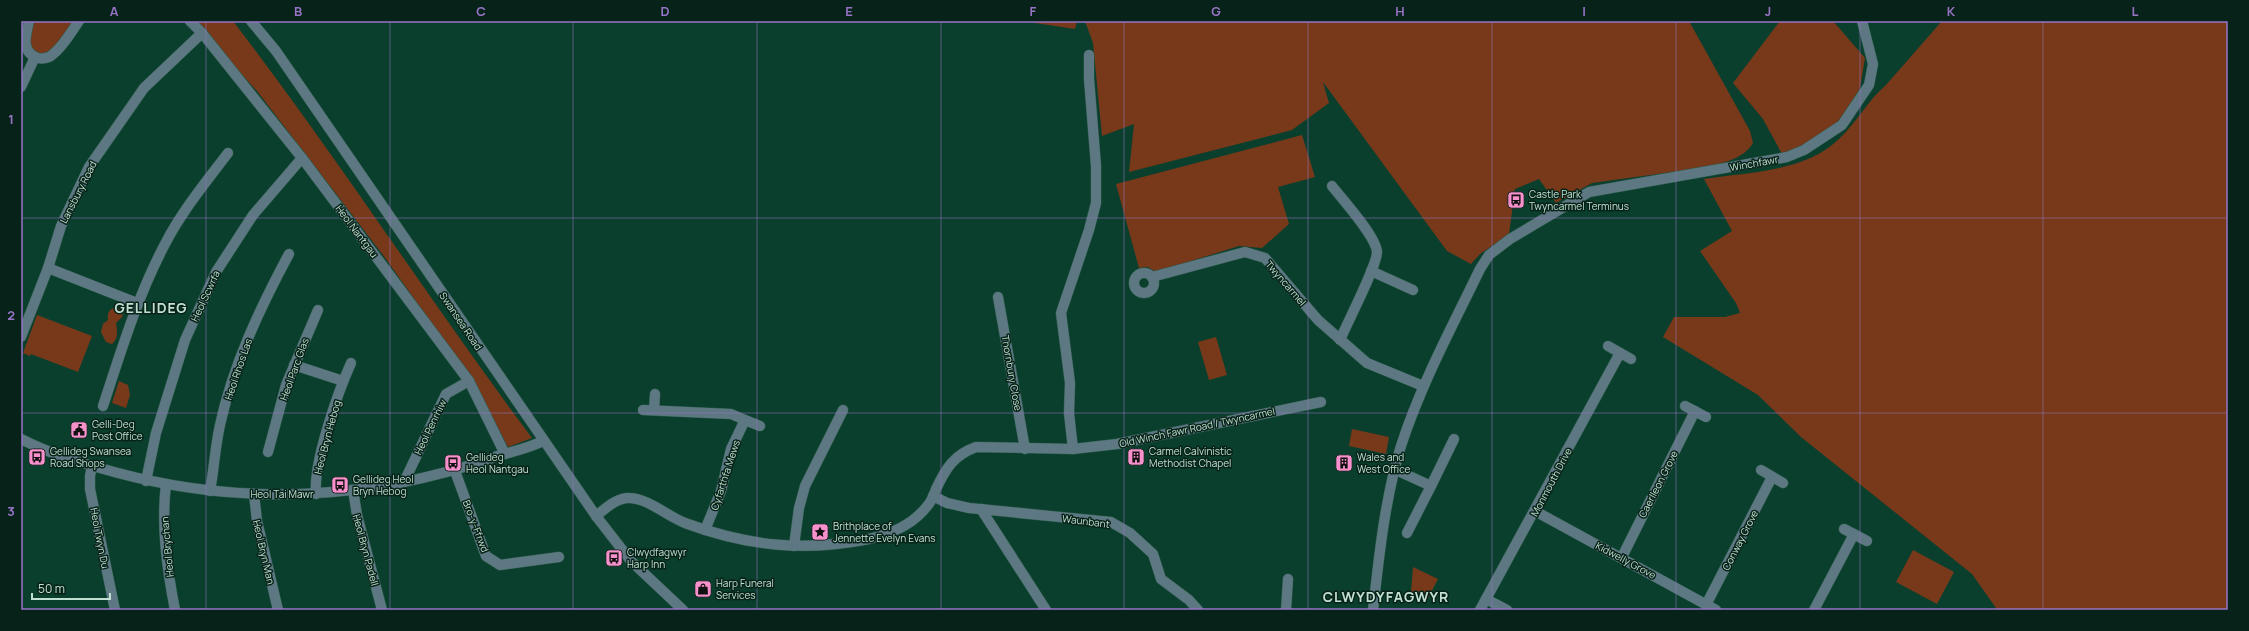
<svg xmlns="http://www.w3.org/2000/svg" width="2249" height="631" viewBox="0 0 2249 631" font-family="Manrope,sans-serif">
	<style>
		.green { fill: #77391a }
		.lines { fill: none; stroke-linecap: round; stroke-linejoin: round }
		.minor-casing { stroke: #2c5c4b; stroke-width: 11 }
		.minor { stroke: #5d7882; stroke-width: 10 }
		.grid { fill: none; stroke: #9774c6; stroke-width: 1; stroke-opacity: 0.55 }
		.labels { text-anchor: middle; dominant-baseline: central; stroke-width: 3; stroke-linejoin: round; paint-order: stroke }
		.street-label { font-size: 10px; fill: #c1e0d1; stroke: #072218 }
		.poi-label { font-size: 10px; fill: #c1e0d1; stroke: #072218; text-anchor: start }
		.district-label { font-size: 14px; font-weight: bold; letter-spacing: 1px; fill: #c1e0d1; stroke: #072218 }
		.neatline { fill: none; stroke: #9774c6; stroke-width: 1.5 }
		.grid-label { font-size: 13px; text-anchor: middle; font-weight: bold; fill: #9774c6 }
	</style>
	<rect width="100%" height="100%" fill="#0b3f2d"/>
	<g class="green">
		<polygon points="32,21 76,21 49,55 31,53 29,37"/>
		<path d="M 193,21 L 233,21 C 337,157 430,301 532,438 L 508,447 L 475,384 L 383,255 L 257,91 Z"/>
		<polygon points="1022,21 1077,21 1075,29"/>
		<path d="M 1085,21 L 1689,21 L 1750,131 L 1753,143 C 1744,158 1726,162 1709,167 L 1592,183 L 1556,203 L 1539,179 L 1515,189 L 1509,234 L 1480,254 L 1471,264 L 1447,251 L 1323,82 L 1329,103 L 1292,130 L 1129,172 L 1134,124 L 1102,136 L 1093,43 Z"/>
		<polygon points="1780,21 1833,21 1865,58 1860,88 1849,108 1834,126 1813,141 1782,154 1763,119 1733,83"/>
		<path d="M 1942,21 L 2228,21 L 2228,610 L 1995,610 L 1996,608 L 1972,574 L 1801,437 L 1758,395 L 1663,337 L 1674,317 L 1725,317 L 1740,313 L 1736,303 L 1700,251 L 1732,231 L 1704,179 C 1749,172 1806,172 1840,138 C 1857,122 1868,100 1886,85 Z"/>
		<polygon points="1302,135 1315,177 1278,187 1289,224 1262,248 1239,246 1156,272 1148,267 1139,268 1116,184"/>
		<path d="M 114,308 L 121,309 L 123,313 L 122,317 L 116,323 C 117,331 119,338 112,344 L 106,342 L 101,332 L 103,324 L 108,320 C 107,313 109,310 114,308 Z"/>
		<polygon points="37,315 92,336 78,372 31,354 30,356 23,353"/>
		<polygon points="1216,337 1227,375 1209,380 1198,342"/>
		<polygon points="119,381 128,385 130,395 126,408 112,403"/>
		<polygon points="1352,429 1389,437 1386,454 1349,446"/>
		<polygon points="1913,550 1954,572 1937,604 1896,582"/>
		<polygon points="1413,567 1438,579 1427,600 1411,592"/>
	</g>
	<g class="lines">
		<defs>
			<g id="minor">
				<path d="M 29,21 C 26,35 20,52 38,58 C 42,59 49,58 52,55 C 63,47 71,32 79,21"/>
				<polyline points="190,21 202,33 302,158 469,381 505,454"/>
				<polyline points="251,21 276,51 596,516 631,561 683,610"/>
				<polyline points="21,87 35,57"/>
				<path d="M 1332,186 C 1342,199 1376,236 1377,252 C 1377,266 1347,323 1340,340"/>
				<polyline points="48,268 137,303"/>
				<polyline points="1371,271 1413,290"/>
				<circle cx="1144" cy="283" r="10"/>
				<polyline points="1152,277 1245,252 1265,258 1318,320 1367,363 1423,386"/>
				<polyline points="998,297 1025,449"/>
				<polyline points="21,337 48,268 61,226 89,167 144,88 202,33"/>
				<polyline points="1608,346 1631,359"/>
				<polyline points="294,365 343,381"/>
				<path d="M 103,406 C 121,351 138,295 165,244 C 182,211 206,182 228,153"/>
				<polyline points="1685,406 1706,417"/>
				<polyline points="643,410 731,414 745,420 731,449 721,491 705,530"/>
				<polyline points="654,410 655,394"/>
				<polyline points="745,420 760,426"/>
				<path d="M 21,439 C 52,455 85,464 118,473 C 242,506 371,500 492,458 C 509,452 527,449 543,441"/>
				<polyline points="1073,449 1069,413 1070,383 1061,313 1089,230 1096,203 1096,166 1089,79 1089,55"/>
				<polyline points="268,452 286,385 318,310"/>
				<polyline points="92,466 90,476 90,489 115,610"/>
				<polyline points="1396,470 1431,486 1407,533"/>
				<polyline points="1761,470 1783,483"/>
				<polyline points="455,471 486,556 500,565 559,557"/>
				<polyline points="146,481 156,433 185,340 216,272 253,215 302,158"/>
				<polyline points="404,482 446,394 469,381"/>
				<path d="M 166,484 C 161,526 167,569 175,610"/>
				<polyline points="1431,486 1454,439"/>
				<polyline points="353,490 357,515 382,610"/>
				<path d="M 210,491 C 214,470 215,447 220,425 C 233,365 260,308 289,254"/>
				<polyline points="254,494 257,521 278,610"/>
				<path d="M 316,494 C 313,463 338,392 351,363"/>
				<polyline points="933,496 947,503 969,508 1111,522 1130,533 1153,554 1161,579 1189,600 1198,610"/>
				<polyline points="981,509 1046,610"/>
				<polyline points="1535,511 1716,610"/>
				<path d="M 596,516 C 605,509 617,497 630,498 C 649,499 667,516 685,523 C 747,546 803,552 869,539 C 891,534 914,524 928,505 C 932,501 934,494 936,489 C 946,468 954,455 976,447 L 1073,449 L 1117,444 L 1321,402"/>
				<polyline points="1844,529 1867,541"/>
				<polyline points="794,546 799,508 805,486 843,410"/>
				<polyline points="1622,557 1695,411"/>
				<polyline points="1486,599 1507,610"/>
				<polyline points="1707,603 1772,477"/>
				<polyline points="1286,610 1288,579"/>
				<path d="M 1373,610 C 1379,556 1385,498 1401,446 C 1421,384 1452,327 1480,269 L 1489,255 L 1510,239 L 1589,192 L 1787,157 L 1804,150 L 1842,125 L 1869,85 L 1873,64 L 1862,21"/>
				<polyline points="1480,610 1620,353"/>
				<polyline points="1814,610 1854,534"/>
			</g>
		</defs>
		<use href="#minor" class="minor-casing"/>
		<use href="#minor" class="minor"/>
	</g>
	<path class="grid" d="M 206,21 L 206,610M 390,21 L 390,610M 573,21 L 573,610M 757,21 L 757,610M 941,21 L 941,610M 1124,21 L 1124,610M 1308,21 L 1308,610M 1492,21 L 1492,610M 1676,21 L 1676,610M 1860,21 L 1860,610M 2043,21 L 2043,610M 21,218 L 2228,218M 21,413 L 2228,413"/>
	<defs>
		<symbol id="bus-square" viewBox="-11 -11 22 22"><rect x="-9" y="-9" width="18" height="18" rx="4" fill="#f890cc" stroke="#072218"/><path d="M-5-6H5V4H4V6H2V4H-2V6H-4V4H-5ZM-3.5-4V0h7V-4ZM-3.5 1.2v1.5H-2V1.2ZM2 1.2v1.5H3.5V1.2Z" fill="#111"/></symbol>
		<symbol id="civic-square" viewBox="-11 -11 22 22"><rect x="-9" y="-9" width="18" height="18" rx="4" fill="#f890cc" stroke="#072218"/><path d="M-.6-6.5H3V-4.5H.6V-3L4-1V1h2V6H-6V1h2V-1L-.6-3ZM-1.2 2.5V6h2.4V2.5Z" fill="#111"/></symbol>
		<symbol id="building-square" viewBox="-11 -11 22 22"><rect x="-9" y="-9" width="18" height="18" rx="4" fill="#f890cc" stroke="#072218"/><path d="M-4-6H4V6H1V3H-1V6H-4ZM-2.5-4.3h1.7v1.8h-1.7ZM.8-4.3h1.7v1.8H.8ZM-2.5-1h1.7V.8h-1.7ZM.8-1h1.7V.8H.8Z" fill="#111"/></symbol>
		<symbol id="sight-square" viewBox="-11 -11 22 22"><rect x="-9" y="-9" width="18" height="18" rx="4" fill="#f890cc" stroke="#072218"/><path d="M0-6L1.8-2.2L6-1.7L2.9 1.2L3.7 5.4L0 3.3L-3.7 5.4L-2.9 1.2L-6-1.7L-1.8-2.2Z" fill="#111"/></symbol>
		<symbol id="shop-square" viewBox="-11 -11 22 22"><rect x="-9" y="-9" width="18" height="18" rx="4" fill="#f890cc" stroke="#072218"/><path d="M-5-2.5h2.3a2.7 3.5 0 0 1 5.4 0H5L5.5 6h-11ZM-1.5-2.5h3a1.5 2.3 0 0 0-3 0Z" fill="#111"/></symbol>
	</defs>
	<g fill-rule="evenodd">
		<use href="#bus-square" x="1506" y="190" width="20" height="20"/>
		<use href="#civic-square" x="69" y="420" width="20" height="20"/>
		<use href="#bus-square" x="27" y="447" width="20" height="20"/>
		<use href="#building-square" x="1126" y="447" width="20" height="20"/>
		<use href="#bus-square" x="443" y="453" width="20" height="20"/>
		<use href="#building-square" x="1334" y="453" width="20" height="20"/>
		<use href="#bus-square" x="330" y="475" width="20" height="20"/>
		<use href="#sight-square" x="810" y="522" width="20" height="20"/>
		<use href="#bus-square" x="604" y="548" width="20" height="20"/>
		<use href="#shop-square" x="693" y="579" width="20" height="20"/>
	</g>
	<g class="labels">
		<g class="street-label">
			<text transform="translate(1754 163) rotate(-10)">Winchfawr</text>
			<text transform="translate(78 192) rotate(-63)">Lansbury Road</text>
			<text transform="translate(357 231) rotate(53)">Heol Nantgau</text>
			<text transform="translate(1286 283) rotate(49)">Twyncarmel</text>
			<text transform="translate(205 296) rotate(-65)">Heol Scwrfa</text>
			<text transform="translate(461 321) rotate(56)">Swansea Road</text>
			<text transform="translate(238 369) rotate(-71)">Heol Rhos Las</text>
			<text transform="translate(294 369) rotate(-70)">Heol Parc Glas</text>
			<text transform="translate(1012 373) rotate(80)">Thornbury Close</text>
			<text transform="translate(430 427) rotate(-64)">Heol Penrhiw</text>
			<text transform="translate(1197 427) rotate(-12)">Old Winch Fawr Road / Twyncarmel</text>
			<text transform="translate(327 437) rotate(-75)">Heol Bryn Hebog</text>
			<text transform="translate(725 475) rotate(-72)">Cyfarthfa Mews</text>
			<text transform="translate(1551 482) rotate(-62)">Monmouth Drive</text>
			<text transform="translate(1658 484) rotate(-63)">Caerlleon Grove</text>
			<text x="282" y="494">Heol Tai Mawr</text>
			<text transform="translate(1086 521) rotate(7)">Waunbant</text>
			<text transform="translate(476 526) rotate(69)">Bro-y-Ffrwd</text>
			<text transform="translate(100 538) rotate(79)">Heol Twyn Du</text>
			<text transform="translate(1740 540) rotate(-63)">Conway Grove</text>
			<text transform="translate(167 547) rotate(-95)">Heol Brychan</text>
			<text transform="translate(366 550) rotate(75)">Heol Bryn Padell</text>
			<text transform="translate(264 552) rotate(77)">Heol Bryn Man</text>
			<text transform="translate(1626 560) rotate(28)">Kidwelly Grove</text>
		</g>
		<g class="poi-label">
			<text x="1529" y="194">Castle Park<tspan x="1529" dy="12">Twyncarmel Terminus</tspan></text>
			<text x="92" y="424">Gelli-Deg<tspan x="92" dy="12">Post Office</tspan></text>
			<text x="50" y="451">Gellideg Swansea<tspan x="50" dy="12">Road Shops</tspan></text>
			<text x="1149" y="451">Carmel Calvinistic<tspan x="1149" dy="12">Methodist Chapel</tspan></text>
			<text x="466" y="457">Gellideg<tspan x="466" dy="12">Heol Nantgau</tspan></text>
			<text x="1357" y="457">Wales and<tspan x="1357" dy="12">West Office</tspan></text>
			<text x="353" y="479">Gellideg Heol<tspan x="353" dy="12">Bryn Hebog</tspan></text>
			<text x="833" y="526">Brithplace of<tspan x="833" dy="12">Jennette Evelyn Evans</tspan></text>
			<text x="627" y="552">Clwydfagwyr<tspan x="627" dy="12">Harp Inn</tspan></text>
			<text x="716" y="583">Harp Funeral<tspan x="716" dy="12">Services</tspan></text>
		</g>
		<g class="district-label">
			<text x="151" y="307">GELLIDEG</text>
			<text x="1386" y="596">CLWYDYFAGWYR</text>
		</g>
	</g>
	<rect width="2249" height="631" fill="none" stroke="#072218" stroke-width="44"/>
	<path d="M32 593v6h78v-6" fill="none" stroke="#c1e0d1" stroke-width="2"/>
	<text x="38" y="593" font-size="12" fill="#c1e0d1" stroke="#072218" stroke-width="3" paint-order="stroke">50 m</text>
	<rect x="22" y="22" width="2205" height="587" class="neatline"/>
	<g class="grid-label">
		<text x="114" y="16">A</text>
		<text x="298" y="16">B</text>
		<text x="481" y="16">C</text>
		<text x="665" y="16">D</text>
		<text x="849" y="16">E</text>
		<text x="1033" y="16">F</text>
		<text x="1216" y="16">G</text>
		<text x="1400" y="16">H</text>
		<text x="1584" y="16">I</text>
		<text x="1768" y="16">J</text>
		<text x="1951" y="16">K</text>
		<text x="2135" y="16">L</text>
		<text x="11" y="124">1</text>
		<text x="11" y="320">2</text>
		<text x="11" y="516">3</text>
	</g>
</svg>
